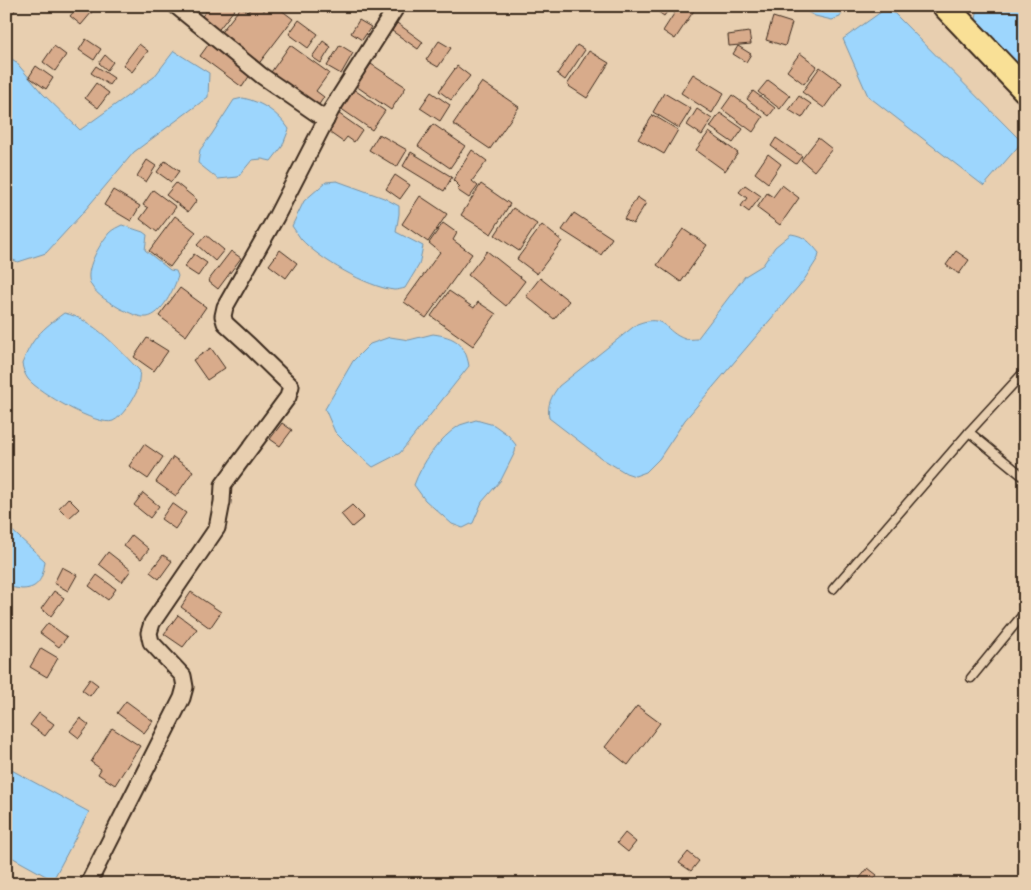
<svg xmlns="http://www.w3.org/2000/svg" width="1031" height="890" viewBox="0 0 1031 890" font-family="Delius,sans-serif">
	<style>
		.water { fill: #9dd6fd; stroke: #7691a4 }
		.building { fill: #d8ab8b; stroke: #3b2a1e }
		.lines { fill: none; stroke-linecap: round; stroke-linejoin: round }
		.lane-casing { stroke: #3b2a1e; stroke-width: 11 }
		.street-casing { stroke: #3b2a1e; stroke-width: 19 }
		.primary-casing { stroke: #3b2a1e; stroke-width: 28 }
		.lane { stroke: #e8cfb0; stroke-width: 8 }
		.street { stroke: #e8cfb0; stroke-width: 15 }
		.primary { stroke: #f9e096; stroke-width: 24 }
	</style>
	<rect width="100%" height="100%" fill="#e8cfb0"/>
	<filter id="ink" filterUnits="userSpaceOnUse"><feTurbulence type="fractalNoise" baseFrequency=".02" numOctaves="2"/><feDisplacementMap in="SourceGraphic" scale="10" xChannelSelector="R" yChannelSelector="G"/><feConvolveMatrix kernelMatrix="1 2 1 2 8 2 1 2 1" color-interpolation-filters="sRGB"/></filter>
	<g filter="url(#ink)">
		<g class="water">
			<polygon points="796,6 845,6 840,17 832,20 815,16"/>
			<polygon points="978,6 1025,6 1025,82 975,26"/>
			<polygon points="888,7 1022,142 984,186 868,96 843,39"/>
			<polygon points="174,51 209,73 208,97 134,152 80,216 46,253 18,262 6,257 6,56 15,61 42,93 80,130 154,77"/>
			<path d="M 243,98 C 262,102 278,113 289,129 L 282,147 L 271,161 L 262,159 L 252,160 L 238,177 L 218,179 L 198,163 L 200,150 L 212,134 L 234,100 Z"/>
			<path d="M 337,181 L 384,198 L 399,206 L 399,214 L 396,232 L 423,246 L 419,265 L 405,288 C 402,289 397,290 394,290 C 367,287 319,259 301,239 C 298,235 295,230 292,226 L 304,201 L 326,182 Z"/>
			<path d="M 122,225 L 143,232 L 147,235 L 145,250 L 170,270 L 176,271 L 178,276 C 174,289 162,315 147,317 C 138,318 129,312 121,309 C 111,303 97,296 91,285 C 83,271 100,244 109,233 C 113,229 118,227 122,225 Z"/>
			<path d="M 791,234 C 805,236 810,242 819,253 L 818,258 L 804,280 L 685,420 L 659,459 L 646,472 L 635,476 L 626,473 L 601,458 L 549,418 C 547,404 551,397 559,386 L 637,324 C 666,313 664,332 685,339 C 688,340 694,339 697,339 L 745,276 L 763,265 L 775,247 Z"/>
			<path d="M 64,313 C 94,319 119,350 140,371 C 139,377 139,385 137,391 C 133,400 122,417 113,421 C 98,427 38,392 28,379 C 25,375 23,369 22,364 C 32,338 41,330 64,313 Z"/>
			<path d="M 433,334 C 455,337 465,343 469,366 L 400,453 L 373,467 L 354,451 L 335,432 L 325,409 L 353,361 L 370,344 L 390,337 L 409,340 Z"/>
			<path d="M 476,420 L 494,425 L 508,435 L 516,445 L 515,452 L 501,480 L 482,502 L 473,523 L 463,528 L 452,524 L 425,500 L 414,485 C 422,463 439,438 460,425 C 465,423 471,422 476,420 Z"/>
			<path d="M 6,525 L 45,561 C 43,576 40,589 22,589 C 15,588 12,588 6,585 Z"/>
			<polygon points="6,767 89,812 53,880 6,854"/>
		</g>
		<g class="building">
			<polygon points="6,6 18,6 6,22"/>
			<polygon points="75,6 97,6 81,25 70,16 76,9"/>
			<polygon points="210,6 237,6 216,33 199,20"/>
			<polygon points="252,6 257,6 264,11 268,6 276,6 293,19 257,66 218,36 241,7 248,12"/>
			<polygon points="650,6 671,6 664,16"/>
			<polygon points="679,6 697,6 675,39 663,31"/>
			<polygon points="773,17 792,23 785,46 766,40"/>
			<polygon points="299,20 318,34 308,48 289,34"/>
			<polygon points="359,20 371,27 362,40 351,33"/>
			<polygon points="397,23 423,42 418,49 392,31"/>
			<polygon points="749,32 751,44 729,46 728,35"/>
			<polygon points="86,39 101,49 94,60 79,50"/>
			<polygon points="211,41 252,72 242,87 200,56"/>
			<polygon points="323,41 331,47 321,63 312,57"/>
			<polygon points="439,41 451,48 438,67 426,60"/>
			<polygon points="139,44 148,51 132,72 123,65"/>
			<polygon points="290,45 329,73 316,91 324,97 316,109 269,75"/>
			<polygon points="340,45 353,53 341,74 327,66"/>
			<polygon points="577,45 585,50 565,80 557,74"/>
			<polygon points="54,46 66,55 55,71 43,62"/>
			<polygon points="738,46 751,54 746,62 733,54"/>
			<polygon points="589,51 609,63 587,98 567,85"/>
			<polygon points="800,53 817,66 804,84 787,71"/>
			<polygon points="105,55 113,62 107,70 99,63"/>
			<polygon points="371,64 406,87 391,110 356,86"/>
			<polygon points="36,66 53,78 46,89 29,77"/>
			<polygon points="96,66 114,78 109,85 91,73"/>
			<polygon points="457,66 470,76 451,100 439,91"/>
			<polygon points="820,67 842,83 824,108 802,92"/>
			<polygon points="693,74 724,93 712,113 681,93"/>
			<polygon points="768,80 790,96 780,109 758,92"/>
			<polygon points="482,82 519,107 490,149 453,124"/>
			<polygon points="96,83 109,93 98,108 85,98"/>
			<polygon points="353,89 385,111 372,130 340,108"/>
			<polygon points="753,91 775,108 769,116 747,99"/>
			<polygon points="431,92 450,105 440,121 420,108"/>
			<polygon points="664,93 691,109 679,128 653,112"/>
			<polygon points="732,95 763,117 753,132 722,109"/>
			<polygon points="799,96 811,104 802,118 789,110"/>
			<polygon points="697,109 712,119 702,135 687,125"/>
			<polygon points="335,111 362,130 354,142 347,137 343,142 323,128"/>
			<polygon points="720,113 743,129 733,143 710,127"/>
			<polygon points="653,115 678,130 664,154 638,139"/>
			<polygon points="433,124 465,146 450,168 418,146"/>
			<polygon points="709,132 738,153 725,171 696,150"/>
			<polygon points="379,134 407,150 397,167 369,150"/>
			<polygon points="776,138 802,156 796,164 771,146"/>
			<polygon points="818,138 832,149 814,171 801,160"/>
			<polygon points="472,150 487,161 472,181 478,186 469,198 457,190 460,187 453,180"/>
			<polygon points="411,152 452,177 444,191 403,166"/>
			<polygon points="768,154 781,164 768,183 755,173"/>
			<polygon points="147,160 156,166 146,182 137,176"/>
			<polygon points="165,161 179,171 171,182 157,172"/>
			<polygon points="395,175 410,185 400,199 386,189"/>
			<polygon points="176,183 197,200 188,212 166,195"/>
			<polygon points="481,184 510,204 491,234 461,215"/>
			<polygon points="745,185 761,196 749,212 741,206 747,198 739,192"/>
			<polygon points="782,185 799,198 780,225 757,208 767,193 773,197"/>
			<polygon points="113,190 140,206 131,221 104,205"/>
			<polygon points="153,190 176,207 157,232 140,219 148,208 143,205"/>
			<polygon points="420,196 447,214 428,242 402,224"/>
			<polygon points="637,197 646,203 633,224 624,219"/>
			<polygon points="513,208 537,224 519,251 495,235"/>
			<polygon points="574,213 612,238 601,255 562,230"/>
			<polygon points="175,216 196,232 170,267 149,251"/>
			<polygon points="443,223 457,233 453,240 472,254 426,318 404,302 440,252 429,243"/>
			<polygon points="542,225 562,241 537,274 517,259"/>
			<polygon points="683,229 707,245 681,282 657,265"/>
			<polygon points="206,235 224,250 215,261 197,245"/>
			<polygon points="280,250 297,263 286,278 269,265"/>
			<polygon points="231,251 241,258 218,289 208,281"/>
			<polygon points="487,251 525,281 506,306 468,275"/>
			<polygon points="956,251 969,260 959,274 946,265"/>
			<polygon points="194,254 207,263 198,276 184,267"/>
			<polygon points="540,278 569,301 554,319 526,296"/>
			<polygon points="180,288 206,307 186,336 159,316"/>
			<polygon points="449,291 474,308 478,302 496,314 473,346 431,316"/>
			<polygon points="147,338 168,351 154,371 134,357"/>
			<polygon points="211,348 225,368 207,380 193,360"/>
			<polygon points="282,423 292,430 280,446 270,439"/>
			<polygon points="144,444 163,457 148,479 129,466"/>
			<polygon points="173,457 193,471 176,496 156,482"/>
			<polygon points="143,493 159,506 150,518 134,505"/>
			<polygon points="68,498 79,509 69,518 59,508"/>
			<polygon points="172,503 186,513 175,529 161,519"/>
			<polygon points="352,505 364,517 352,527 341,514"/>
			<polygon points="132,535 149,549 141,559 124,546"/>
			<polygon points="108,552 131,570 122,582 99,564"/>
			<polygon points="163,555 172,561 159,579 150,572"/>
			<polygon points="62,567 77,575 68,591 54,583"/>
			<polygon points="97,575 116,589 108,600 89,586"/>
			<polygon points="54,591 64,598 51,616 41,609"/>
			<polygon points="191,592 221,612 210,628 181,607"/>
			<polygon points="178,615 197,629 183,647 164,634"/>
			<polygon points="48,623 67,637 59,647 40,633"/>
			<polygon points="41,648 58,658 47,677 30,667"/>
			<polygon points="90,679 98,685 90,696 82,690"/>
			<polygon points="126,701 153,721 144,733 117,713"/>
			<polygon points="637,706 660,723 628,765 605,747"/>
			<polygon points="39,713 54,724 45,736 30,725"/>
			<polygon points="80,718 89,725 79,738 70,731"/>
			<polygon points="112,728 140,746 115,785 98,774 101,769 91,762"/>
			<polygon points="625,833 636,842 628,852 617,843"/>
			<polygon points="688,852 699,861 691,871 679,863"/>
			<polygon points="868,868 877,875 870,884 866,884 859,879"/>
		</g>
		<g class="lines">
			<defs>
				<g id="lane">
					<polyline points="969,432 1025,478"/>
					<polyline points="833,589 969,432 1025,371"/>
					<polyline points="971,678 1025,612"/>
				</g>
				<g id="street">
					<polyline points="176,6 262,76 326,120"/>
					<polyline points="88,884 182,698 185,687 183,676 151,642 149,633 152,623 217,528 222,502 223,485 288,397 291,386 250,346 225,323 223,316 225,307 276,217 331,110 397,6"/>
				</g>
				<polyline id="primary" points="945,6 1025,90"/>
			</defs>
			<use href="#lane" class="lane-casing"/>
			<use href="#street" class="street-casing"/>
			<use href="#primary" class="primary-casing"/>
			<use href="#lane" class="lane"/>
			<use href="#street" class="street"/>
			<use href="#primary" class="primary"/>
		</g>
	</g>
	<rect width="1031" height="890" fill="none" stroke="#e8cfb0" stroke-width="25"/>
	<rect x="12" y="12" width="1006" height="865" fill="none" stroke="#3b2a1e" stroke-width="2" filter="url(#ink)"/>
</svg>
